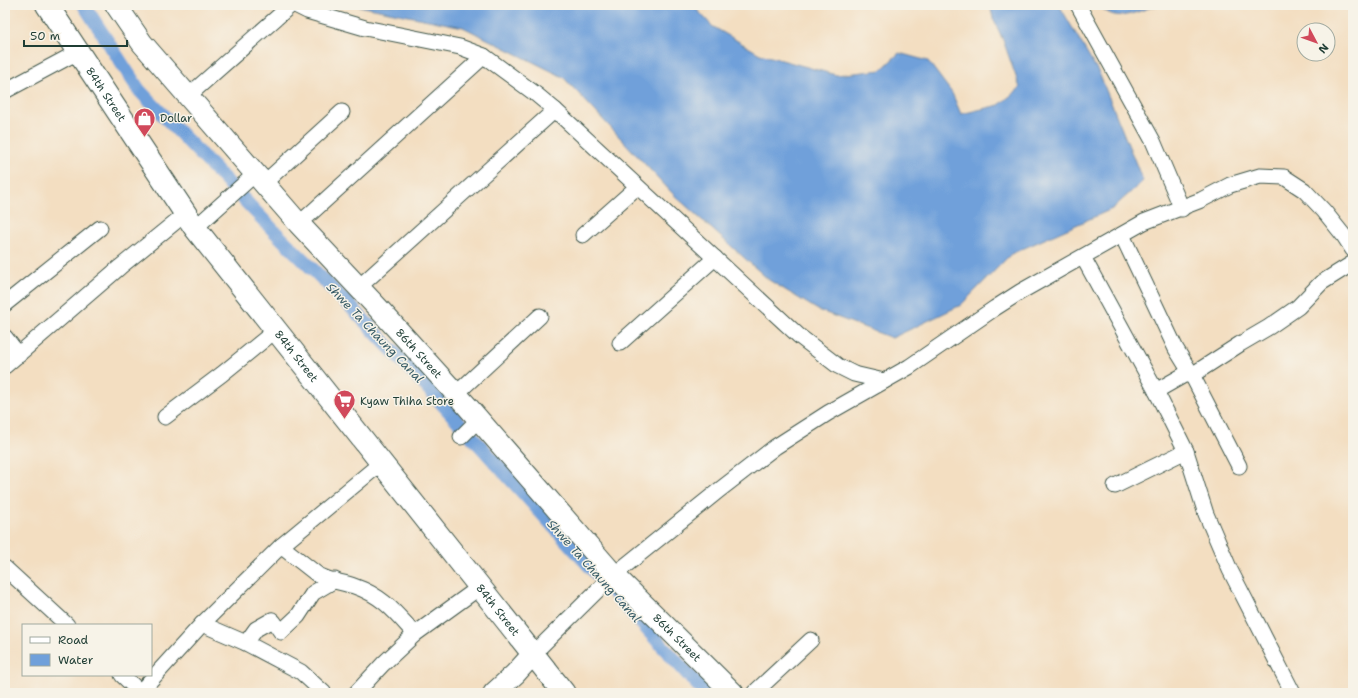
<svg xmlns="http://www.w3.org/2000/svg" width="1358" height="698" viewBox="0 0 1358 698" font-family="'Shantell Sans',sans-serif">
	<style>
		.water { fill: #70a0da; stroke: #486e87 }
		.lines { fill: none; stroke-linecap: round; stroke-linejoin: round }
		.canal { stroke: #70a0da; stroke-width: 14 }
		.street-casing { stroke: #3f5549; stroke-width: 17 }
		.secondary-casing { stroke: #3f5549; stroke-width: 23 }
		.primary-casing { stroke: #3f5549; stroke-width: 24 }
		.street { stroke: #fff; stroke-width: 15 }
		.secondary { stroke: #fff; stroke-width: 21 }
		.primary { stroke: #fff; stroke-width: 22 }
		.labels { text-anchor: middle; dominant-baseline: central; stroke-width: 3; stroke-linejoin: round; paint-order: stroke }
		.street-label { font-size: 11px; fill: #1f3d34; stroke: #f7f3e8 }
		.poi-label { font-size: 11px; fill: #1f3d34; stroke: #f7f3e8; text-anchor: start }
		.water-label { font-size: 12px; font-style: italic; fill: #375b66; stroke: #f7f3e8 }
	</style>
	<rect width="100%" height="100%" fill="#f7f3e8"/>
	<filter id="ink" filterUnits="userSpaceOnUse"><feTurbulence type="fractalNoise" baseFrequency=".025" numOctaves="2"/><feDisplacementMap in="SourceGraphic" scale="8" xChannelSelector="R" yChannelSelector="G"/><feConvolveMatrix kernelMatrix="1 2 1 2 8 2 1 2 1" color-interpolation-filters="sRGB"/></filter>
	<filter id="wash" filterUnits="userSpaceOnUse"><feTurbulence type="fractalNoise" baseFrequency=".012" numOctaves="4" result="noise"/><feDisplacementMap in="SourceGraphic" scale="16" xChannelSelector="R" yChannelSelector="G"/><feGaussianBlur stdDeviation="0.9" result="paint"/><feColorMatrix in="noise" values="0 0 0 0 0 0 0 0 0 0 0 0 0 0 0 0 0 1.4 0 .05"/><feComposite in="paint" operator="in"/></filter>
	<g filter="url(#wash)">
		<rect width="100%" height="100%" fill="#f3dec1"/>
		<g class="water">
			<polygon points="354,5 693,5 712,26 760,54 836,75 881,70 899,53 928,61 952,93 961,114 999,105 1020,88 1003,40 993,18 990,5 1059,5 1099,73 1143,181 1112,209 1011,254 961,305 892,338 818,310 769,280 674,195 563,77 463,27"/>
			<path d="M 1099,5 L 1159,5 C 1137,10 1117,26 1099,5 Z"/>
		</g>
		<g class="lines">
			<polyline class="canal" points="84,5 139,90 274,231 355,311 425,385 705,693"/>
		</g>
	</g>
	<g filter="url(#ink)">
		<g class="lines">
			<defs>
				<g id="street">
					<polyline points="295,5 307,11 365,28 460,47 484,56 537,95 555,110 799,336 838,366 854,374 884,381"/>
					<polyline points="1078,5 1153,141 1182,209"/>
					<polyline points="5,91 78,52"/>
					<polyline points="187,97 291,5"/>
					<polyline points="263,184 342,112"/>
					<polyline points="299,224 484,56"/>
					<polyline points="195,228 255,174"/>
					<polyline points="583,235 637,187"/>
					<polyline points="1122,235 1176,349 1192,375 1239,466"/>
					<polyline points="1083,257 1156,391 1186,451 1206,514 1230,570 1293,693"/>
					<polyline points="359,287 555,110"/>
					<polyline points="5,304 100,228"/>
					<polyline points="5,337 19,355"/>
					<polyline points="620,343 715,258"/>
					<polyline points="5,366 120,267 185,214"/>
					<polyline points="1156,391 1184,375 1192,375 1240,344 1269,327 1298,307 1321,283 1353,263"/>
					<polyline points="456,394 540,316"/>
					<polyline points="165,417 222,374 276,330"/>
					<polyline points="461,437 478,420"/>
					<polyline points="1115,486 1186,451"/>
					<polyline points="281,546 381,463"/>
					<polyline points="5,568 67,625"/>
					<polyline points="202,624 246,643 301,672 324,693"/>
					<polyline points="246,643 256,629 272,620 274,622 281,632 298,616 313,593 335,580"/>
					<polyline points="534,653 610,578 718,491 775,447 828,413 909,367 995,308 1020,292 1144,222 1201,200 1230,185 1260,176 1284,177 1304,190 1324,211 1344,236 1353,250"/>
					<polyline points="122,675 141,693"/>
					<path d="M 140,692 L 202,624 L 281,546 L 318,575 C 329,581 342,582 354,586 C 383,596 395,612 415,634"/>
					<polyline points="356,693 383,664 415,634 480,587"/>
					<polyline points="754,693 811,640"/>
				</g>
				<g id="secondary">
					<path id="s1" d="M 116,5 L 142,43 L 299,224 L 378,308 L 467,406 L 614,575 L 733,693"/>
					<polyline points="494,693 515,674 534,653"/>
				</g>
				<g id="primary">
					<path id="s2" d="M 47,5 L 195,228 L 564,693"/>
				</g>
			</defs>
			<use href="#street" class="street-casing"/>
			<use href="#secondary" class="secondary-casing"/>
			<use href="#primary" class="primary-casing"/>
			<use href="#street" class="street"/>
			<use href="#secondary" class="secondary"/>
			<use href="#primary" class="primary"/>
		</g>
	</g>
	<defs>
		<symbol id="shop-pin" viewBox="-11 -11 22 30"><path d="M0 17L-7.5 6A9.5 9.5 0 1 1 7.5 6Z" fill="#d1495b" stroke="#f7f3e8"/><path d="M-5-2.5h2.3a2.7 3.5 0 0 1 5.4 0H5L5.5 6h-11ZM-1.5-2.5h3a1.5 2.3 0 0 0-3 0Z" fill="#fff"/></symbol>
		<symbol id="supermarket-pin" viewBox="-11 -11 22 30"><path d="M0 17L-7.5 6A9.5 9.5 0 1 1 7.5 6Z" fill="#d1495b" stroke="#f7f3e8"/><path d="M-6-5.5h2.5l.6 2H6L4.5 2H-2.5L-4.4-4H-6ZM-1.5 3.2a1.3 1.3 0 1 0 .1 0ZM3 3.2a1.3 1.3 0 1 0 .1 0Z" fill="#fff"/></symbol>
	</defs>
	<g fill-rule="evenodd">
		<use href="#shop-pin" x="132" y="106" width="25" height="34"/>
		<use href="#supermarket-pin" x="332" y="388" width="25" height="34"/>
	</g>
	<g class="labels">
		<g class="street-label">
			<text stroke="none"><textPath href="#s2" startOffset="107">84th Street</textPath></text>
			<text stroke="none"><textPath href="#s1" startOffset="462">86th Street</textPath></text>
			<text stroke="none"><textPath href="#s2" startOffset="431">84th Street</textPath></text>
			<text stroke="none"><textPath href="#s2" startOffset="755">84th Street</textPath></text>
			<text stroke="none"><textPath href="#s1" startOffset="846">86th Street</textPath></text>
		</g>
		<g class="poi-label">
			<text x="160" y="118">Dollar</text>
			<text x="360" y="401">Kyaw Thiha Store</text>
		</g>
		<g class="water-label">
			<text transform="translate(375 333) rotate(46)">Shwe Ta Chaung Canal</text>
			<text transform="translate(594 571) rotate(48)">Shwe Ta Chaung Canal</text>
		</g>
	</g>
	<rect width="1358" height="698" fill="none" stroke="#f7f3e8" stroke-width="20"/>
	<rect x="22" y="624" width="130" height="52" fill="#f7f3e8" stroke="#a1aaa0"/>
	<rect x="30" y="637" width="20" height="6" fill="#ffffff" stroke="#a1aaa0"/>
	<text x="58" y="644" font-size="12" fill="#1f3d34">Road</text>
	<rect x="30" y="654" width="20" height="12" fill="#70a0da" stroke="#a1aaa0"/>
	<text x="58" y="664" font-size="12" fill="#1f3d34">Water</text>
	<g transform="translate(1316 42) rotate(131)"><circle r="19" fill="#f7f3e8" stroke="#a1aaa0"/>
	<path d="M0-3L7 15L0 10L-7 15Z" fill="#d1495b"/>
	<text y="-6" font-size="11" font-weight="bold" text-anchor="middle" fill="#1f3d34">N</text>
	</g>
	<path d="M24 40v6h103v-6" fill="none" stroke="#1f3d34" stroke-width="2"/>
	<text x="30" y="40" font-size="12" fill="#1f3d34" stroke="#f7f3e8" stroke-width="3" paint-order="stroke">50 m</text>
</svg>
